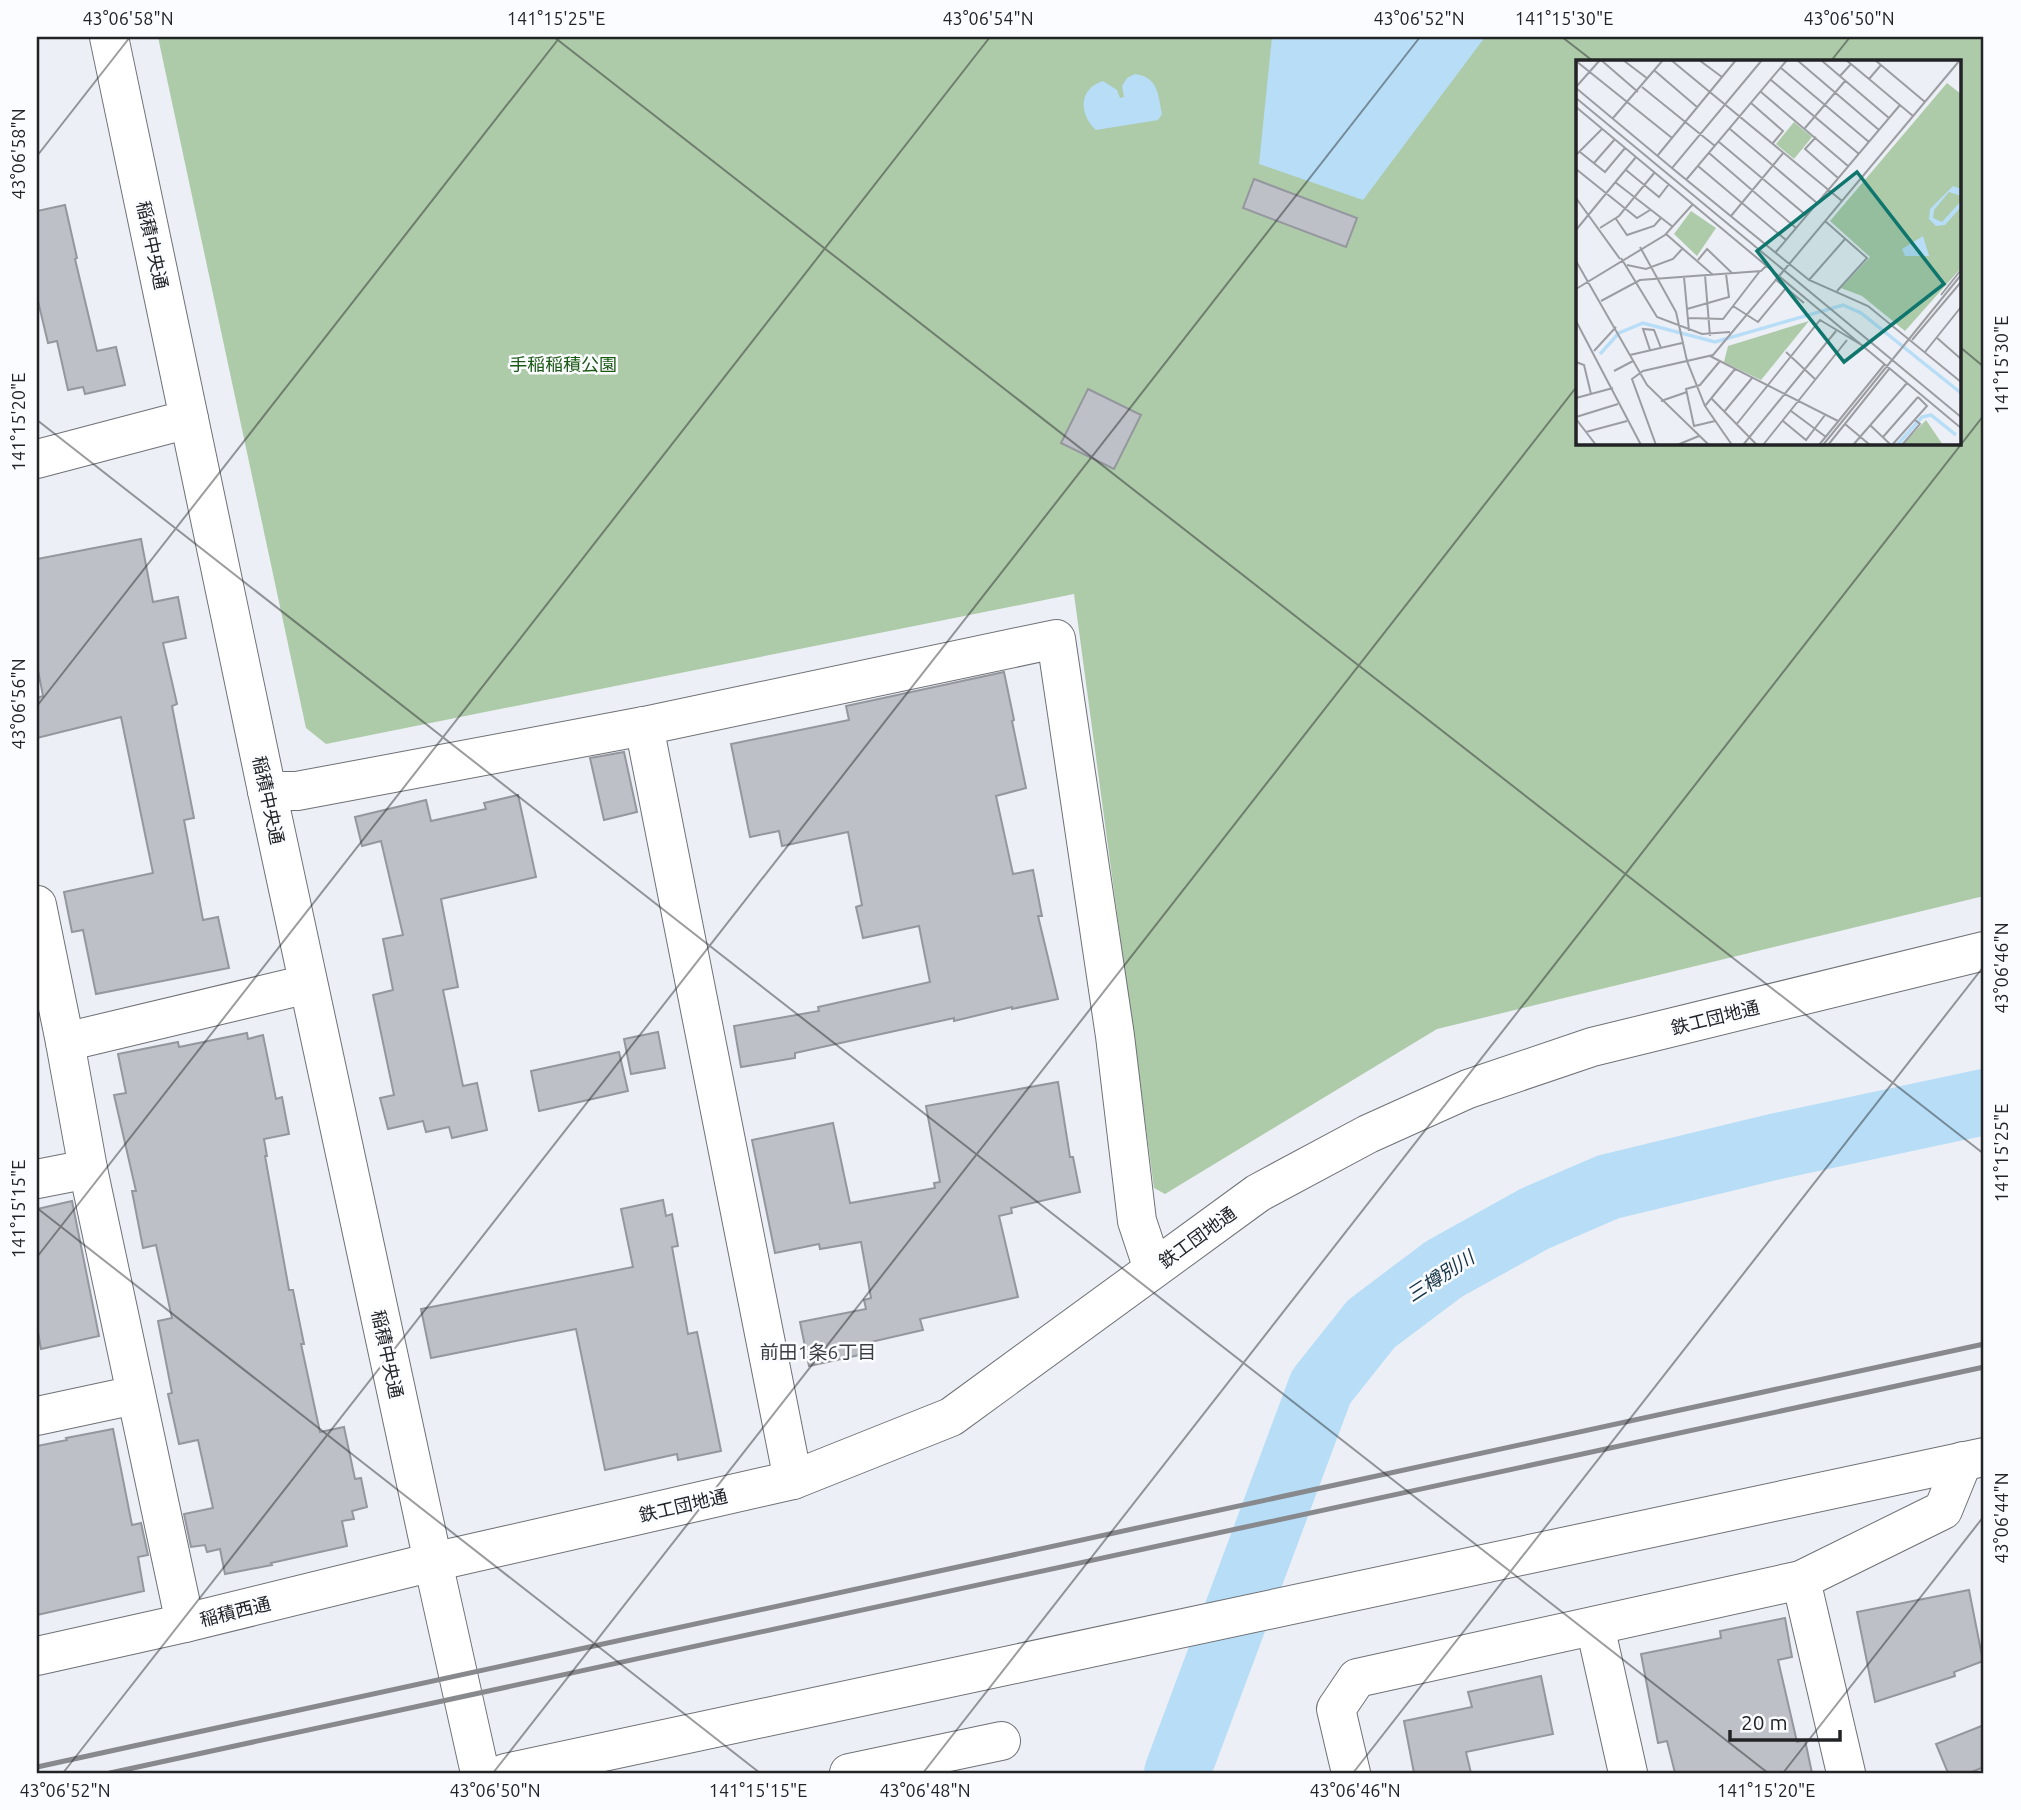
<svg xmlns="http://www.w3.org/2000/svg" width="2021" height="1810" viewBox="0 0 2021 1810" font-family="Ubuntu,'Noto Sans JP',sans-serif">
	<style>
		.green { fill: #adcaa9; fill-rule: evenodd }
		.water { fill: #b8def7 }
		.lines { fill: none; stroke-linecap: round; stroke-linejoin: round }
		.river { stroke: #b8def7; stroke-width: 66 }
		.building { fill: #bdc0c6; stroke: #94979d; stroke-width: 2 }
		.minor-casing { stroke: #6e7176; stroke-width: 40 }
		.tertiary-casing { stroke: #6e7176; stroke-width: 40 }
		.minor { stroke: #fff; stroke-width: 38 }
		.tertiary { stroke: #fff; stroke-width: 38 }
		.rail { stroke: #87898d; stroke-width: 5 }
		.ticks { fill: none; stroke: #222325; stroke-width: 2; stroke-opacity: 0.45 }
		.labels { text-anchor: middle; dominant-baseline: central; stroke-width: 5; stroke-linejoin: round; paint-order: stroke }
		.street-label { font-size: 18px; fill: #222325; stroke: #fbfcff }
		.park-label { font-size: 18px; fill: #1b5915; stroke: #fbfcff }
		.water-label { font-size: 19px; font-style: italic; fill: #173445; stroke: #fbfcff }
		.neighbourhood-label { font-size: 19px; fill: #3a3d42; stroke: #fbfcff }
		.inset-river { fill: none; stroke: #b8def7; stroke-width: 3.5 }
		.inset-road { fill: none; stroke: #9b9da2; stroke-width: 2 }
		.view { fill: #0f766e; fill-opacity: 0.15; stroke: #0f766e; stroke-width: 3.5 }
		.inset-edge { fill: none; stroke: #222325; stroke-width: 3.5 }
		.neatline { fill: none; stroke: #222325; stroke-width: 2.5 }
		.ticks-label { font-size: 18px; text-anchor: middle; fill: #222325 }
	</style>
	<rect width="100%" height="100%" fill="#eceff5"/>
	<path class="green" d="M 158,37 L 1984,37 L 1984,896 L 1437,1029 L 1165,1194 L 1154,1188 L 1074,594 L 326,744 L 306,728 ZM 1578,61 L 1960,61 L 1960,443 L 1578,443 Z"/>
	<g class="water">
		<polygon points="1272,37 1485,37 1363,200 1259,164"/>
		<path d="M 1135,74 C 1158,77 1158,94 1162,114 L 1158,120 L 1096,130 C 1079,114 1078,89 1103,81 L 1117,90 L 1120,98 L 1124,97 L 1122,86 L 1127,78 Z"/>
	</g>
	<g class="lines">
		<polyline class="river" points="1177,1773 1321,1387 1371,1324 1444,1269 1534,1219 1608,1187 1773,1147 1984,1102"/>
	</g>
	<g class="building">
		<polygon points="1254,179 1357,218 1346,247 1243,208"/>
		<polygon points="65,205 77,258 75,259 97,351 116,347 125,385 85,394 83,387 68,390 57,341 48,343 37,297 37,211"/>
		<polygon points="1088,389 1141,415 1114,469 1061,443"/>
		<polygon points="141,539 153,602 178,597 186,638 163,643 177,704 172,706 194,818 184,820 203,920 218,917 229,968 96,994 83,930 72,932 64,892 153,873 121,717 37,738 37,698 43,696 37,665 37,559"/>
		<polygon points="1004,672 1014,720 1012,721 1026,788 996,796 1013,874 1033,870 1042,916 1038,916 1058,999 1012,1009 1012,1007 954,1021 954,1018 795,1053 795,1058 741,1067 734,1026 819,1011 818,1007 930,982 919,926 863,938 856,907 862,905 848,832 782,846 779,831 750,837 731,744 849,720 846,706"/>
		<polygon points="624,752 637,812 604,820 590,758"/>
		<polygon points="518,795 536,877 441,899 458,987 443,990 463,1086 477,1083 487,1130 452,1138 449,1127 426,1132 423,1121 388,1129 380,1098 394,1095 373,995 393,990 383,939 403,935 381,841 362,846 355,817 426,800 431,821 486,809 484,803"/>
		<polygon points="658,1032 665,1068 631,1074 624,1039"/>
		<polygon points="247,1033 248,1039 263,1035 276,1099 282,1097 289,1134 264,1139 267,1156 265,1156 289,1290 293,1290 304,1344 301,1344 320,1432 344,1427 355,1479 361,1478 367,1507 352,1511 354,1519 342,1521 347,1546 271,1563 272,1565 225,1574 220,1549 207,1552 205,1545 191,1547 184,1514 213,1508 198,1440 179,1444 168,1394 172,1393 158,1321 172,1318 156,1245 143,1248 132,1191 136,1191 114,1095 126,1093 118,1054 178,1042 179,1047"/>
		<polygon points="619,1052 628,1091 539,1111 531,1071"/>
		<polygon points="1058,1082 1070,1157 1073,1157 1080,1192 1011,1208 1012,1213 999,1216 1018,1297 920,1319 923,1330 862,1344 864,1354 809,1366 800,1322 866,1309 864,1300 871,1298 861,1242 820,1249 819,1244 775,1253 752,1140 833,1123 850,1203 935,1188 934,1183 940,1182 926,1106"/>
		<polygon points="663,1200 666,1216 672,1214 678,1246 672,1247 688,1334 697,1332 721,1451 678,1460 677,1454 605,1470 576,1329 431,1358 421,1309 633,1267 621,1209"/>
		<polygon points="72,1201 99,1336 41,1349 37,1327 37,1209"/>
		<polygon points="113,1429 132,1525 141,1523 148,1555 138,1557 144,1591 37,1615 37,1446 67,1440 66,1438"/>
		<polygon points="1969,1590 1983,1661 1954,1672 1955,1676 1875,1702 1857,1612"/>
		<polygon points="1785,1618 1792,1657 1778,1660 1797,1742 1805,1740 1812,1773 1675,1773 1667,1741 1658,1743 1641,1654 1721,1638 1720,1631"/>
		<polygon points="1541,1676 1553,1734 1466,1752 1471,1773 1414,1773 1404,1721 1472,1707 1468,1692"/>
		<polygon points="1984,1725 1984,1767 1969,1773 1948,1773 1936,1744"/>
	</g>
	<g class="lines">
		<defs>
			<g id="minor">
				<polyline points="37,459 189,419"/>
				<polyline points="644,726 793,1480"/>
				<polyline points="267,791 297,791 644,726 1056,639 1115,1036 1137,1221 1153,1269"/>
				<polyline points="37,905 65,1042 88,1169 185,1623"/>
				<polyline points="65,1042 308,984"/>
				<polyline points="37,1179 88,1169"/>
				<polyline points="37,1416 135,1395"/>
				<polyline points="433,1562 480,1773"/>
				<polyline points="1801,1580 1846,1773"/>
				<polyline points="1595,1626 1628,1773"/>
				<polyline points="505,1773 1984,1457"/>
				<polyline points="849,1773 1001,1741"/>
				<polyline points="1351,1773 1336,1709 1357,1678 1801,1580 1943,1510 1963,1461"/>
			</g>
			<g id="tertiary">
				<polyline points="109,37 267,791 433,1562"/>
				<polyline points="37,1656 185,1623 433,1562 793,1480 951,1417 1258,1193 1368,1134 1468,1089 1592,1047 1984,951"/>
			</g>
		</defs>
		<use href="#minor" class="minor-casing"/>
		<use href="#tertiary" class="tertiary-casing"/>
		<use href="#minor" class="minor"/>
		<use href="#tertiary" class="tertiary"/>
		<g class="rail">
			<polyline points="37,1767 1984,1344"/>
			<polyline points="110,1773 1984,1367"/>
		</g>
	</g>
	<path class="ticks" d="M 554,37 L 1984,1154M 1562,37 L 1593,61M 1831,61 L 1850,37M 37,156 L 130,37M 1960,347 L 1984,367M 37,420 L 1768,1773M 37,706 L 560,37M 37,1208 L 760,1773M 37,1257 L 990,37M 63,1773 L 1420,37M 493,1773 L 1578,385M 923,1773 L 1984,415M 1353,1773 L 1984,966M 1783,1773 L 1984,1516"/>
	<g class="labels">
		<g class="street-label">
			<text transform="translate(153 245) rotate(78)">稲積中央通</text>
			<text transform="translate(269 800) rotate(78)">稲積中央通</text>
			<text transform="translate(1715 1017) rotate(-14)">鉄工団地通</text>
			<text transform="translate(1197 1237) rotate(-36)">鉄工団地通</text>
			<text transform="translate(388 1354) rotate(78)">稲積中央通</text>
			<text transform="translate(683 1505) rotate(-13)">鉄工団地通</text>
			<text transform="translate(235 1611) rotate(-14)">稲積西通</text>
		</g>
		<g class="park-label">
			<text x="563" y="364">手稲稲積公園</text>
		</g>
		<g class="water-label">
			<text transform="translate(1440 1276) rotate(-33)">三樽別川</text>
		</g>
		<g class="neighbourhood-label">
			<text x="818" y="1352">前田1条6丁目</text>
		</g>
	</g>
	<g transform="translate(1576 60)">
		<rect width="385" height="385" fill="#eceff5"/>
		<path d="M 371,23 L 385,34 L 385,208 L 329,271 L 286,236 L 265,228 L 294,197 L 254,161 ZM 218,62 L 236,77 L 218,99 L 200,84 ZM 115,151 L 140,168 L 121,196 L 98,174 ZM 233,261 L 185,320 L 148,302 L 152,286 ZM 350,360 L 367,385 L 326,385 Z" fill="#adcaa9"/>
		<path d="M 377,126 L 385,129 L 385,136 L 373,132 L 358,150 L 357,158 L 366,162 L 385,141 L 385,147 L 369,165 L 360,166 L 353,159 L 354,149 ZM 347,176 L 353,196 L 329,196 L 326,189 Z" fill="#b8def7"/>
		<path class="inset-river" d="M 24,294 L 43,273 L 67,263 L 139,282 L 267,245 L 285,253 L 385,333M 321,385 L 346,357 L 355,355 L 380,375"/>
		<path class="inset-road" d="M 25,0 L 62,32M 47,0 L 72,19M 95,0 L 266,141M 123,0 L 146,17M 186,0 L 96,108 L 233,220 L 292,246 L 385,322M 221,0 L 303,70M 245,0 L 313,58M 299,0 L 349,42M 0,1 L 96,78M 275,4 L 293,19M 305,5 L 293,19 L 337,56M 205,8 L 293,82M 79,11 L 121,47M 264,16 L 275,4 L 270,0M 195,20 L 283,94M 0,27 L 24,0M 66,27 L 139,86M 0,28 L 96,108M 185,32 L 272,106M 0,38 L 385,357M 175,43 L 207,71 L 197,83M 0,47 L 385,368M 37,58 L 87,0M 229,68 L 269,21M 154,69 L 241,143M 240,77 L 229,89 L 262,118M 143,82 L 231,156M 4,92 L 29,112 L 49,88M 133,93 L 220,168M 0,95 L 26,69M 82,95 L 160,0M 18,103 L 39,79M 122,106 L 210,180M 0,109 L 61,158 L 74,150M 50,110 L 83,137 L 93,124M 110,120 L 211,0M 39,122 L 97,167M 0,138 L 44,199M 155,156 L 208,92M 40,159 L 51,175 L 78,166 L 85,158M 249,161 L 291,198 L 261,231M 24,168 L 43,156 L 79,112M 0,170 L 60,97M 90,174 L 137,215M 64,187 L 100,252 L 111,301 L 129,346 L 156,385M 199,193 L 324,45M 45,198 L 81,257 L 126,274 L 154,272M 122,200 L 131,189 L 156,213M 0,201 L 71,325 L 133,385M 51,205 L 70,209 L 97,199 L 107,188M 129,215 L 134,276M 108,217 L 113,271M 199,219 L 228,243M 233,220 L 269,179M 0,229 L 89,175 L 117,144M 365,235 L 385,210M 25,241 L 64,220 L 185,211 L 191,205M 157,246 L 182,262 L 210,228M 111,249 L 153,237 L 150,214M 112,258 L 147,259 L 184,211M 0,261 L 65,385M 360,277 L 385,299M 336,280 L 385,222M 74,290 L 67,269 L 78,270 L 85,288M 18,291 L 40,267M 210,292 L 240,320M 349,292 L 385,247M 54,295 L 106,283M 134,296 L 262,361M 0,302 L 8,305 L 15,334M 38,311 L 57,301M 0,338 L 37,328M 136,339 L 181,385M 85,341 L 111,332M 129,346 L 159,309M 215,351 L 250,377M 148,352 L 176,318M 0,357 L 42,344M 0,359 L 20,385M 139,361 L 118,366 L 110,329 L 124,325 L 144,301M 207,361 L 230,380 L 249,355M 269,364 L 294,385M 160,365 L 244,260 L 284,284M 294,365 L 315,385M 10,372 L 51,361M 307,377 L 342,337M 80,385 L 56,319 L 67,311 L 137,295 L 384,0M 101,385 L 123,376M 167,385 L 260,271M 187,385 L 271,280M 243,385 L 308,305M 247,385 L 385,215M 252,385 L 313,309M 277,385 L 331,323M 316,385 L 351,346 L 342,337M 326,385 L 344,364 L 339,360"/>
		<path class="view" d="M 281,112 L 368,224 L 268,302 L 181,191 Z"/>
		<rect width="385" height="385" class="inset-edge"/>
	</g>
	<rect width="2021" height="1810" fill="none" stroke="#fbfcff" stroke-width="77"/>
	<path d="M1730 1730v10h110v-10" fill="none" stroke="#222325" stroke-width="3.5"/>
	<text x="1741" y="1730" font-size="21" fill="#222325" stroke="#fbfcff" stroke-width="5" paint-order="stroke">20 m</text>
	<rect x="38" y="38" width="1944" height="1734" class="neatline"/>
	<g class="ticks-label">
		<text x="128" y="25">43°06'58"N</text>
		<text x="556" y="25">141°15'25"E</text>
		<text x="988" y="25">43°06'54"N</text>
		<text x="1419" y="25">43°06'52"N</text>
		<text x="1564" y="25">141°15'30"E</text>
		<text x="1849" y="25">43°06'50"N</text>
		<text transform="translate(19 154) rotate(-90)" y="6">43°06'58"N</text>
		<text transform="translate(2002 365) rotate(-90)" y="6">141°15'30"E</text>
		<text transform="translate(19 422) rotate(-90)" y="6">141°15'20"E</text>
		<text transform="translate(19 704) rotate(-90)" y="6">43°06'56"N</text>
		<text transform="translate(2002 968) rotate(-90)" y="6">43°06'46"N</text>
		<text transform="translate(2002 1153) rotate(-90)" y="6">141°15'25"E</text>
		<text transform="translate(19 1209) rotate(-90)" y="6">141°15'15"E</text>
		<text transform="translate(2002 1518) rotate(-90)" y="6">43°06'44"N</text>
		<text x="65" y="1797">43°06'52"N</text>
		<text x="495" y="1797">43°06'50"N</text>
		<text x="758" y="1797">141°15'15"E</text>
		<text x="925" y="1797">43°06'48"N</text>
		<text x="1355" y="1797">43°06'46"N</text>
		<text x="1766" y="1797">141°15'20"E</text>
	</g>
</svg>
